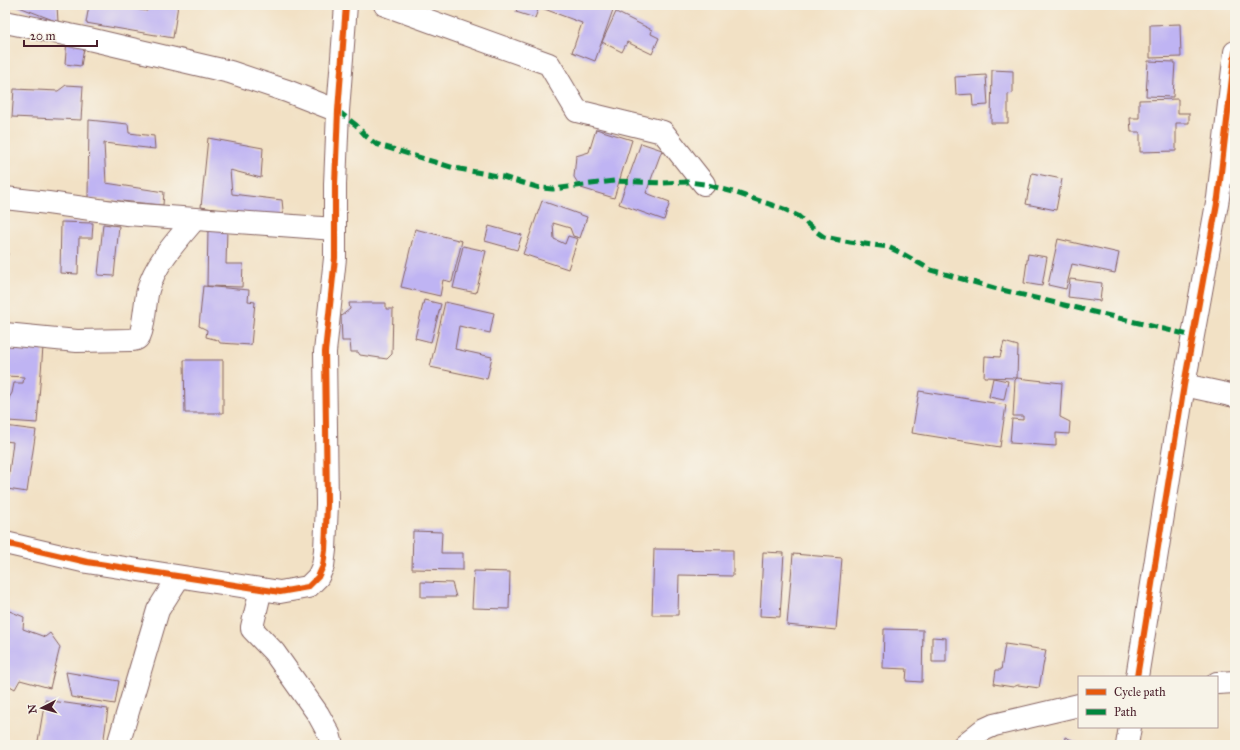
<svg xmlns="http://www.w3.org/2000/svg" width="1240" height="750" viewBox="0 0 1240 750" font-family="'IM FELL Great Primer',serif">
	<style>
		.building { fill: #bfb4f3 }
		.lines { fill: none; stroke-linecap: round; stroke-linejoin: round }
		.minor-casing { stroke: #856361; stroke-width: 24 }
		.minor { stroke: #fff; stroke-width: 22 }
		.quiet { stroke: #00873e; stroke-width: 5; stroke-dasharray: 10 5; stroke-linecap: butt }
		.cycleway-casing { stroke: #f7f3e8; stroke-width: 8 }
		.cycleway { stroke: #e8590c; stroke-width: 6 }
	</style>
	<rect width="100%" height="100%" fill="#f7f3e8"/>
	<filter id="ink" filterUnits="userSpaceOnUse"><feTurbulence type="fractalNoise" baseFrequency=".025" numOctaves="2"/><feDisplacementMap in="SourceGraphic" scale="8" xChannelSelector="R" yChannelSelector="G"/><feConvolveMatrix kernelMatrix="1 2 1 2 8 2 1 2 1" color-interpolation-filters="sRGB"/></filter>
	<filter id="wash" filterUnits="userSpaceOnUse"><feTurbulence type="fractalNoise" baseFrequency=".012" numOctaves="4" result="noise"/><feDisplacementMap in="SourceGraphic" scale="16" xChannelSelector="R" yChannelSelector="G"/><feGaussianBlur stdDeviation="0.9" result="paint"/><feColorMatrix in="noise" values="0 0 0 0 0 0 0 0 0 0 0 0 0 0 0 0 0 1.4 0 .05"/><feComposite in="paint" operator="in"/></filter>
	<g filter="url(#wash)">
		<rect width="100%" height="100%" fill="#f2e1c5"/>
		<g id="blocks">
			<g class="building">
				<polygon points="14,5 57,5 58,22"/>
				<polygon points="89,5 109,5 147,11 148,5 178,5 173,38 86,23"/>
				<polygon points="518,5 607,5 614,7 595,61 572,52 582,23 539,7 535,18 516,12"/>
				<polygon points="616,12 652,30 651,34 659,38 652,54 627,42 622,52 602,42"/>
				<polygon points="1180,24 1181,57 1150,58 1150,25"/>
				<polygon points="67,40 85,42 81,66 65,64"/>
				<polygon points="1148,61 1175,62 1173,97 1146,96"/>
				<polygon points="992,70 1013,71 1013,93 1008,94 1008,123 991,123"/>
				<polygon points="986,75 988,105 973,106 972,94 956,95 955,77"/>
				<polygon points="66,85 83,86 81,120 12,117 14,89 58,91"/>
				<polygon points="1178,99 1178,113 1189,113 1189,123 1176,123 1176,151 1140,152 1140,132 1131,132 1130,118 1139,118 1139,100"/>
				<polygon points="89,120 128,124 129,133 154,136 155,149 104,143 106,183 164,192 163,205 88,198"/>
				<polygon points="596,129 632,140 614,198 581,188 574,177 576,156 589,152"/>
				<polygon points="208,138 263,148 261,178 230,170 232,194 282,200 284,220 201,207"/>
				<polygon points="641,143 662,150 646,193 670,202 664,220 619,204"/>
				<polygon points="1032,173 1062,179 1056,210 1026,204"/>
				<polygon points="542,201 587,217 580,238 573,236 570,228 553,223 554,239 565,244 568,236 578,239 568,269 523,254"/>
				<polygon points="61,222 93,223 92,238 79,238 78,274 60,273"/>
				<polygon points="103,224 119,226 114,276 98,275"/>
				<polygon points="489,226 522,235 517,250 485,241"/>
				<polygon points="208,228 227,229 226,264 243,264 242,287 207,286"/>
				<polygon points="415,229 462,241 452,282 443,280 440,296 401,287"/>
				<polygon points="5,234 6,234 8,255 5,254"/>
				<polygon points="1058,239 1119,253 1115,273 1072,264 1066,289 1048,285"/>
				<polygon points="463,246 486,251 476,293 453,288"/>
				<polygon points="1028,254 1047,257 1042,286 1024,283"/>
				<polygon points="1070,279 1102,283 1100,301 1068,297"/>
				<polygon points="203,286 249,290 248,301 255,302 251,345 220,343 218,340 206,337 207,330 199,326"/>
				<polygon points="424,300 441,304 431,342 415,338"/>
				<polygon points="445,302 494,313 490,333 459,326 455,349 492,357 487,379 430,367"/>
				<polygon points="349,303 386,303 386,309 393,309 392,354 387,359 360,355 358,352 351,352 350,341 342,341 341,316 350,309"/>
				<polygon points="1004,342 1018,346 1017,378 984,377 985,356 1000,357"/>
				<polygon points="5,344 43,347 37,423 8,421 9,398 12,393 14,383 23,383 24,377 6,376 6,380 5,380"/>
				<polygon points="184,360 223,360 223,413 185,413"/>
				<polygon points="993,378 1008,381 1004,400 989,397"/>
				<polygon points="1017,378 1062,383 1060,417 1070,422 1069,434 1056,433 1056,446 1010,443 1012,419 1023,420 1023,416 1013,416 1015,380"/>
				<polygon points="919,391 1006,405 1000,447 912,433"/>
				<polygon points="5,426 36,430 27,492 7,489 13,442 5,441"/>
				<polygon points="413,531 442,532 441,553 463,553 463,570 412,569"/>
				<polygon points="654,549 733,550 733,576 679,575 678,615 652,615"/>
				<polygon points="763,552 784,553 780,617 760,616"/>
				<polygon points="793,554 842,558 836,630 787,625"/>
				<polygon points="474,571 510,572 509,609 472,608"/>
				<polygon points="421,582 452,583 456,597 421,597"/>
				<polygon points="7,610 24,617 23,629 45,637 50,633 60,647 50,688 20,680 15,689 5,683 5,611"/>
				<polygon points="884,629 923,630 922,682 906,681 907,669 883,668"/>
				<polygon points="932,637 946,638 946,662 932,662"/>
				<polygon points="1005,644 1046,650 1039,688 1018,685 1013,687 994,684 996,670 1001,670"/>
				<polygon points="66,672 119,681 115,704 71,697"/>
				<polygon points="45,700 108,709 103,745 45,745 38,741"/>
				<polygon points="1065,737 1083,745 1064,745"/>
			</g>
		</g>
	</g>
	<g filter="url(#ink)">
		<use href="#blocks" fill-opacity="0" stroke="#856361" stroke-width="1"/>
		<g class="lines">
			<defs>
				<g id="minor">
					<polyline points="385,5 549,64 577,111 663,132 704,184"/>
					<polyline points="5,22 89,39 230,72 287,91 338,111"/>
					<polyline points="5,198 48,203 127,214 335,229"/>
					<path d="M 5,334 L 77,341 L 130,340 C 132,340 136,340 138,338 C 144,333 145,299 148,290 C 154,265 178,239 195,219"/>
					<polyline points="1184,385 1235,396"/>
					<polyline points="5,543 87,562 280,592 308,587 318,577 323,566 325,550 327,504 325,352 335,258 335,184 338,111 346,5"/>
					<polyline points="261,589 252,627 252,629 274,652 318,714 329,734 332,745"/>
					<polyline points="1137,677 1184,385 1218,198 1235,52"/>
					<polyline points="1217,683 1235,682"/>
					<polyline points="118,745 158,610 179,577"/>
					<polyline points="964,745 983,730 994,725 1079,705"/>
					<polyline points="1127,745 1130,727"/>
				</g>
			</defs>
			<use href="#minor" class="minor-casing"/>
			<use href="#minor" class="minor"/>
			<polyline class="quiet" points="338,111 356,125 367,137 376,144 454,168 503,177 540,188 553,189 614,181 662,183 689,182 704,184 733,192 784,209 798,216 817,232 824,237 850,242 888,247 903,254 931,270 994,288 1193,336"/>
			<defs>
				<g id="cycleway">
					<polyline points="5,543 87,562 280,592 308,587 318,577 323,566 325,550 327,504 325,352 335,258 335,184 338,111 346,5"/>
					<polyline points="1137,677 1184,385 1218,198 1235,52"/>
				</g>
			</defs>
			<use href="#cycleway" class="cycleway-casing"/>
			<use href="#cycleway" class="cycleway"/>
		</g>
	</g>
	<rect width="1240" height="750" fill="none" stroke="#f7f3e8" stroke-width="20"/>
	<rect x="1078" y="676" width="140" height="52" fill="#f7f3e8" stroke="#b29e9c"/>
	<rect x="1086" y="689" width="20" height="6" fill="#e8590c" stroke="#b29e9c"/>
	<text x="1114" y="696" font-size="12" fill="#4a1f2b">Cycle path</text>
	<rect x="1086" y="709" width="20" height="6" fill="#00873e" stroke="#b29e9c"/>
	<text x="1114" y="716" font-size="12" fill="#4a1f2b">Path</text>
	<g transform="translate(42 708) rotate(264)" stroke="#f7f3e8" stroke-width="3" paint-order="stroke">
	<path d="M0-3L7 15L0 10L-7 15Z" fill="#4a1f2b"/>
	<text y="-6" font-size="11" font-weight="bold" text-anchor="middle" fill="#4a1f2b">N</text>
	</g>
	<path d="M24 40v6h73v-6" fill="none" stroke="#4a1f2b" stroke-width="2"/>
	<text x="30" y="40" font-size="12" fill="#4a1f2b" stroke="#f7f3e8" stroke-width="3" paint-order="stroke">20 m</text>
</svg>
